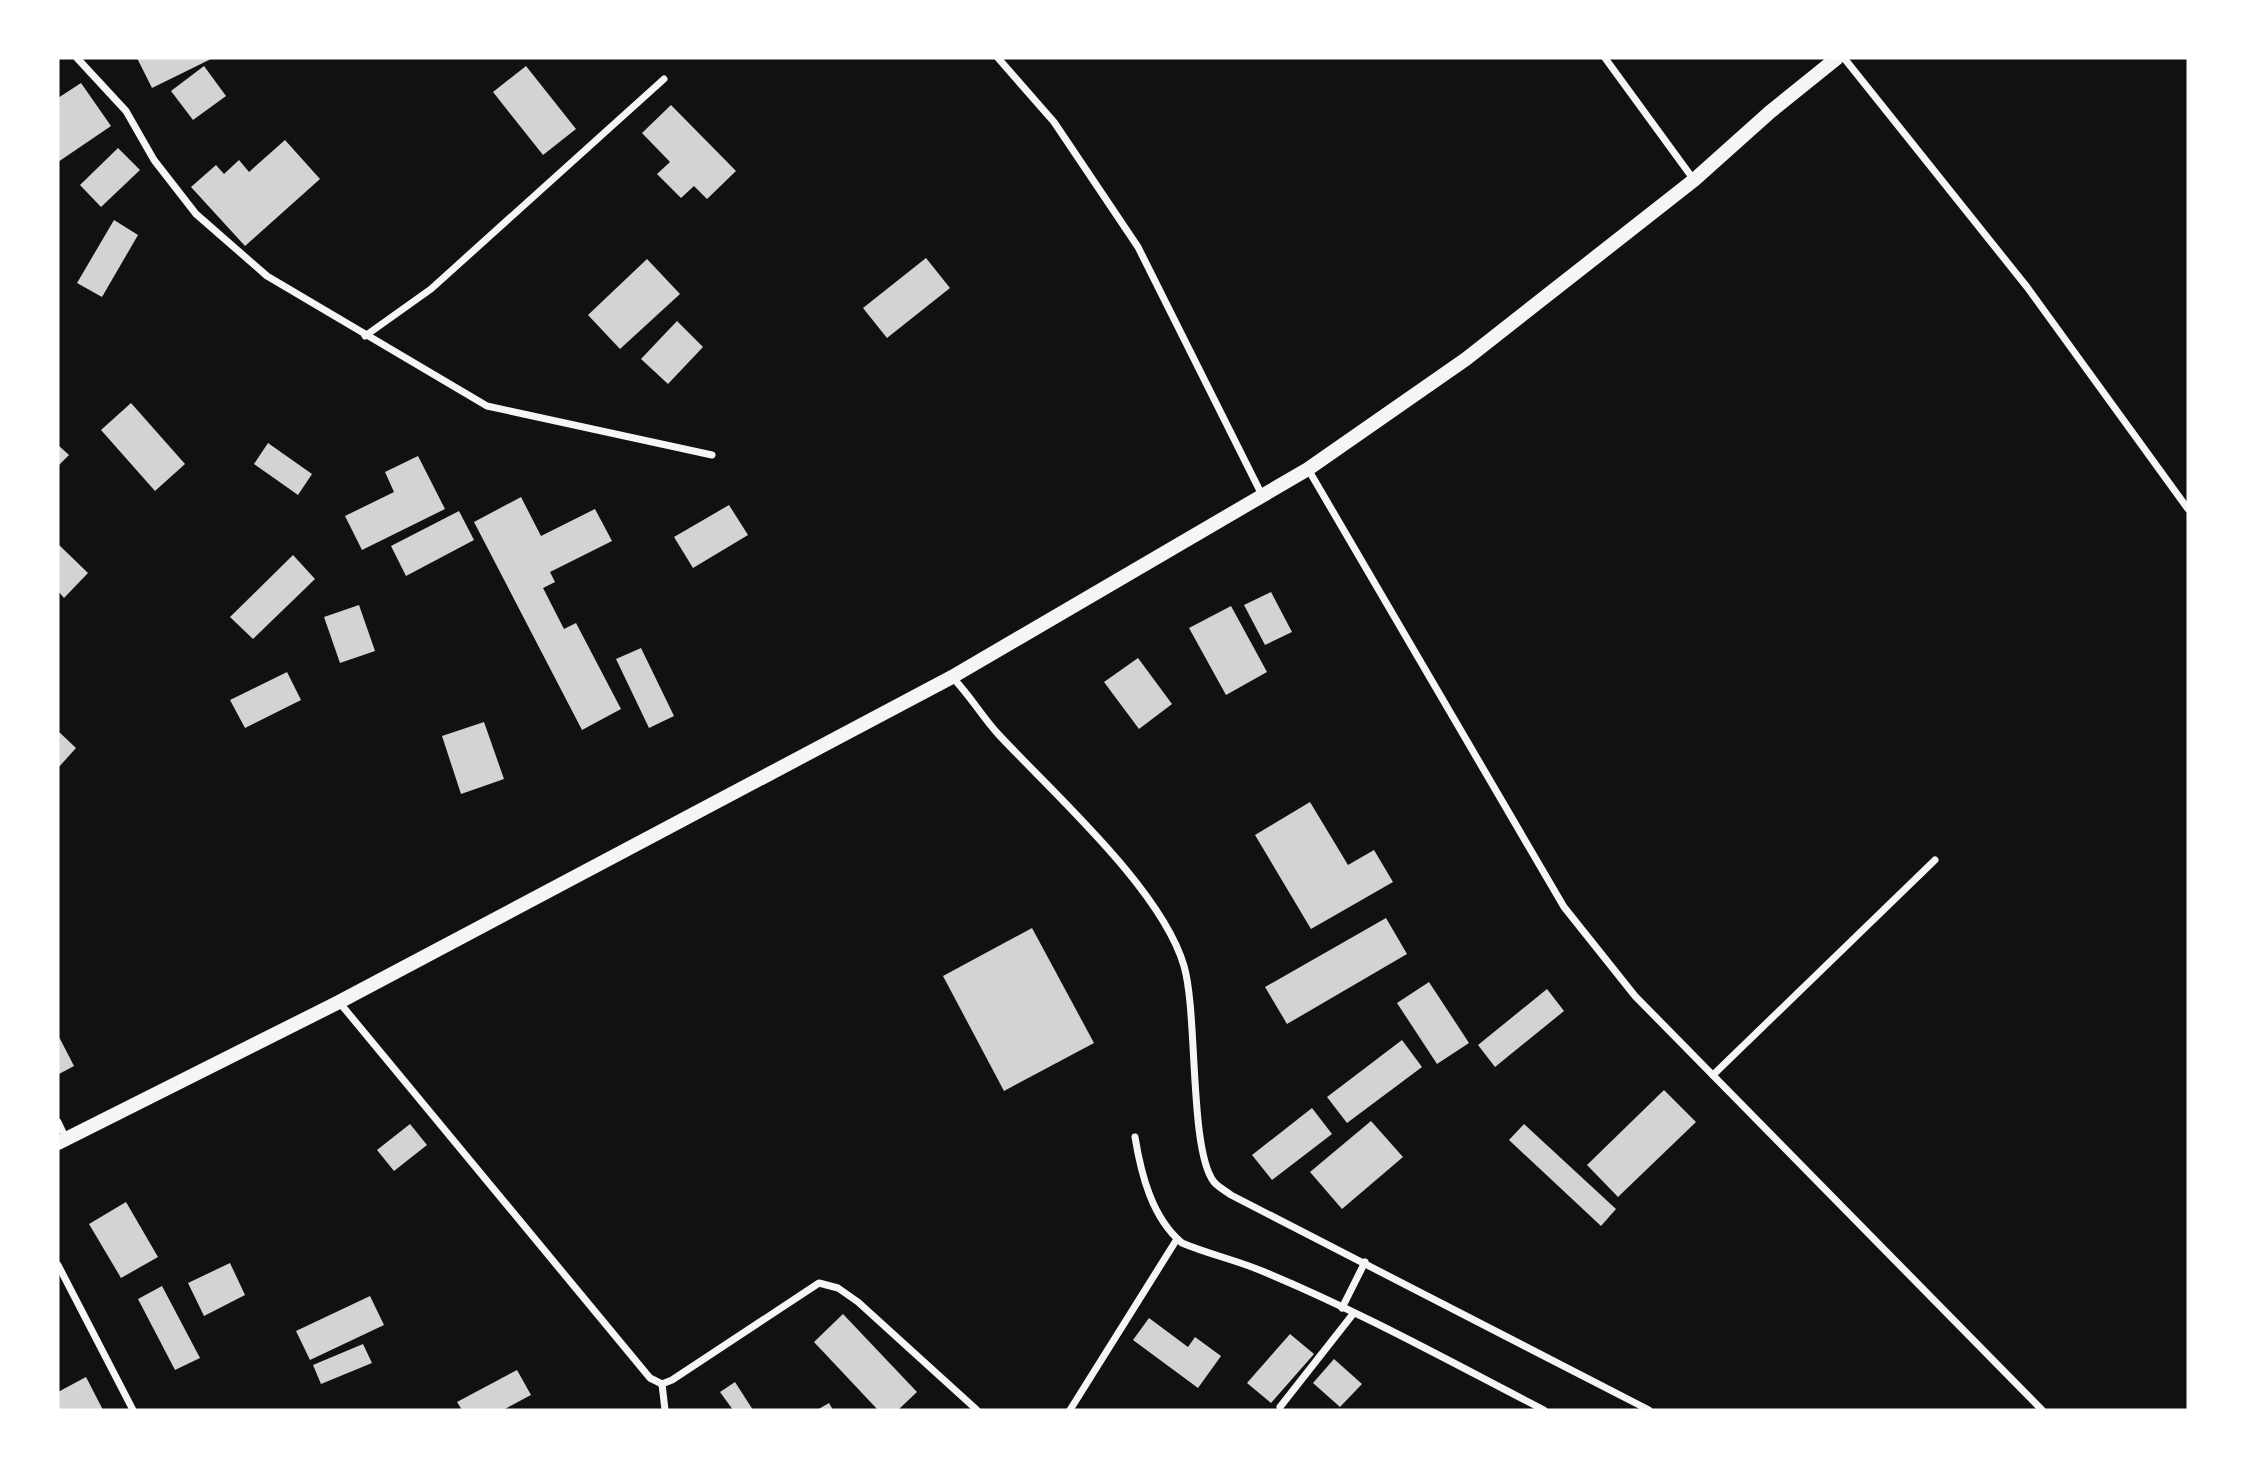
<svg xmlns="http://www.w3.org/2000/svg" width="2246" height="1468" viewBox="0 0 2246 1468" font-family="'Space Grotesk',sans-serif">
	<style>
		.building { fill: #d3d3d3 }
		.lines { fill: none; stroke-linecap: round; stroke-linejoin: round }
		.minor { stroke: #f5f5f5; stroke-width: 7 }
		.secondary { stroke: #f5f5f5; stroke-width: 14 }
	</style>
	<rect width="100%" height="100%" fill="#111"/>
	<g class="building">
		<polygon points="137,58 213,58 152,88"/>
		<polygon points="204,66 226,96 193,120 171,91"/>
		<polygon points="526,66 576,129 543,155 493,92"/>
		<polygon points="81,83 111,126 58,162 58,98"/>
		<polygon points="671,105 736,171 707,199 694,186 681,198 657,174 670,162 642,133"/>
		<polygon points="285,140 320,179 245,246 191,187 216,165 224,174 239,160 249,172"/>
		<polygon points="118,148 140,170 101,207 80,185"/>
		<polygon points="114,220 138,235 102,297 77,283"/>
		<polygon points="926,258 950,288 887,338 863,308"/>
		<polygon points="647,259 680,294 620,349 588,315"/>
		<polygon points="677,321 703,347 668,384 641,359"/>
		<polygon points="131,403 185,464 155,491 101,430"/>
		<polygon points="268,443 312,474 298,495 254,464"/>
		<polygon points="58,445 69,455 58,466"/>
		<polygon points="418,456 445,509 362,550 345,516 394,492 385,472"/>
		<polygon points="521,497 541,536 595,509 612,541 550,572 555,582 543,588 564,629 576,623 621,709 582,730 474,522"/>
		<polygon points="729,505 748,535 693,568 674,537"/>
		<polygon points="459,511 474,540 406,576 391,546"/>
		<polygon points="58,544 88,573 64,598 58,591"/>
		<polygon points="293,555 315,579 253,639 230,617"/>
		<polygon points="1271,592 1292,632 1265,645 1244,605"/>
		<polygon points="359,605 375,651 340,663 324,617"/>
		<polygon points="1231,606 1267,672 1226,695 1189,628"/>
		<polygon points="641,648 674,716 649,728 616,659"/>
		<polygon points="1138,658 1172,704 1139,729 1104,682"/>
		<polygon points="287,672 301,700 245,728 230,700"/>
		<polygon points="484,722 504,779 461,794 442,736"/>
		<polygon points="58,731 76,748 58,768"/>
		<polygon points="1310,802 1348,865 1374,850 1393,882 1311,929 1255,835"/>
		<polygon points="1386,918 1407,954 1287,1024 1265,987"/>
		<polygon points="1032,928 1094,1043 1004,1091 943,976"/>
		<polygon points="1429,982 1469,1043 1437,1064 1397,1003"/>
		<polygon points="1547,989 1564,1011 1495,1067 1478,1045"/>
		<polygon points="58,1035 74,1066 59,1074 58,1071"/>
		<polygon points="1402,1040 1422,1067 1347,1123 1327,1097"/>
		<polygon points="1664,1090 1696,1122 1618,1197 1587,1165"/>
		<polygon points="1312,1108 1332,1134 1272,1180 1252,1155"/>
		<polygon points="1371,1121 1403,1157 1342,1209 1310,1172"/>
		<polygon points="410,1124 427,1145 394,1171 377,1150"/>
		<polygon points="1524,1124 1616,1209 1601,1226 1509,1140"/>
		<polygon points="126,1202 158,1257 121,1278 89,1224"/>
		<polygon points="230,1263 245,1295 204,1316 188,1283"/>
		<polygon points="162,1286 200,1358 175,1370 138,1299"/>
		<polygon points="370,1296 384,1325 310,1360 296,1331"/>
		<polygon points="843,1314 917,1392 898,1410 878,1410 814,1342"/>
		<polygon points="1149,1318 1188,1347 1195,1337 1221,1356 1198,1388 1133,1340"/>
		<polygon points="1290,1334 1314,1354 1271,1403 1247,1383"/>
		<polygon points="363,1344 372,1363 321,1384 313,1365"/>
		<polygon points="1334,1359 1362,1384 1340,1407 1313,1383"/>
		<polygon points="517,1370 531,1395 503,1410 462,1410 457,1402"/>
		<polygon points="86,1377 103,1410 58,1410 58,1392"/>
		<polygon points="735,1382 753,1410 733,1410 720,1392"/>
		<polygon points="829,1403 833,1410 817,1410"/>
	</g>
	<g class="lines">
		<g class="minor">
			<polyline points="77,58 126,111 154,160 196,214 267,276 487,406 712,455"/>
			<polyline points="998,58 1054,122 1138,247 1262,495"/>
			<polyline points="1605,58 1694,180"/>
			<polyline points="1844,58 2027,287 2188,509"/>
			<polyline points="365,336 431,289 664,79"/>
			<polyline points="1308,469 1564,907 1635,996 2042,1410"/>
			<path d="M 952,677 C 970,695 982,717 999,735 C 1055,795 1162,890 1184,966 C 1198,1014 1189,1150 1214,1182 C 1218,1187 1226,1191 1231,1195 L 1649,1410"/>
			<polyline points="339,1002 650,1378 662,1384 672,1380 819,1283 838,1288 858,1302 977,1410"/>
			<polyline points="1713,1075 1935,860"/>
			<polyline points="58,1122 66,1139"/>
			<path d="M 1135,1137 C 1141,1174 1152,1218 1182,1243 C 1208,1254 1236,1260 1262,1271 C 1359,1311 1451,1362 1544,1410"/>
			<polyline points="58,1265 133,1410"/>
			<polyline points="1342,1308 1365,1262"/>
			<polyline points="662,1384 665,1410"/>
			<polyline points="1280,1407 1353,1314"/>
			<polyline points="1070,1410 1177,1239"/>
		</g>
		<polyline class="secondary" points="58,1143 339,1002 952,677 1308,469 1466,359 1694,180 1770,112 1837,58"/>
	</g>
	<rect width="2246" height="1468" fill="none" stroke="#ffffff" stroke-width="119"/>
</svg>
